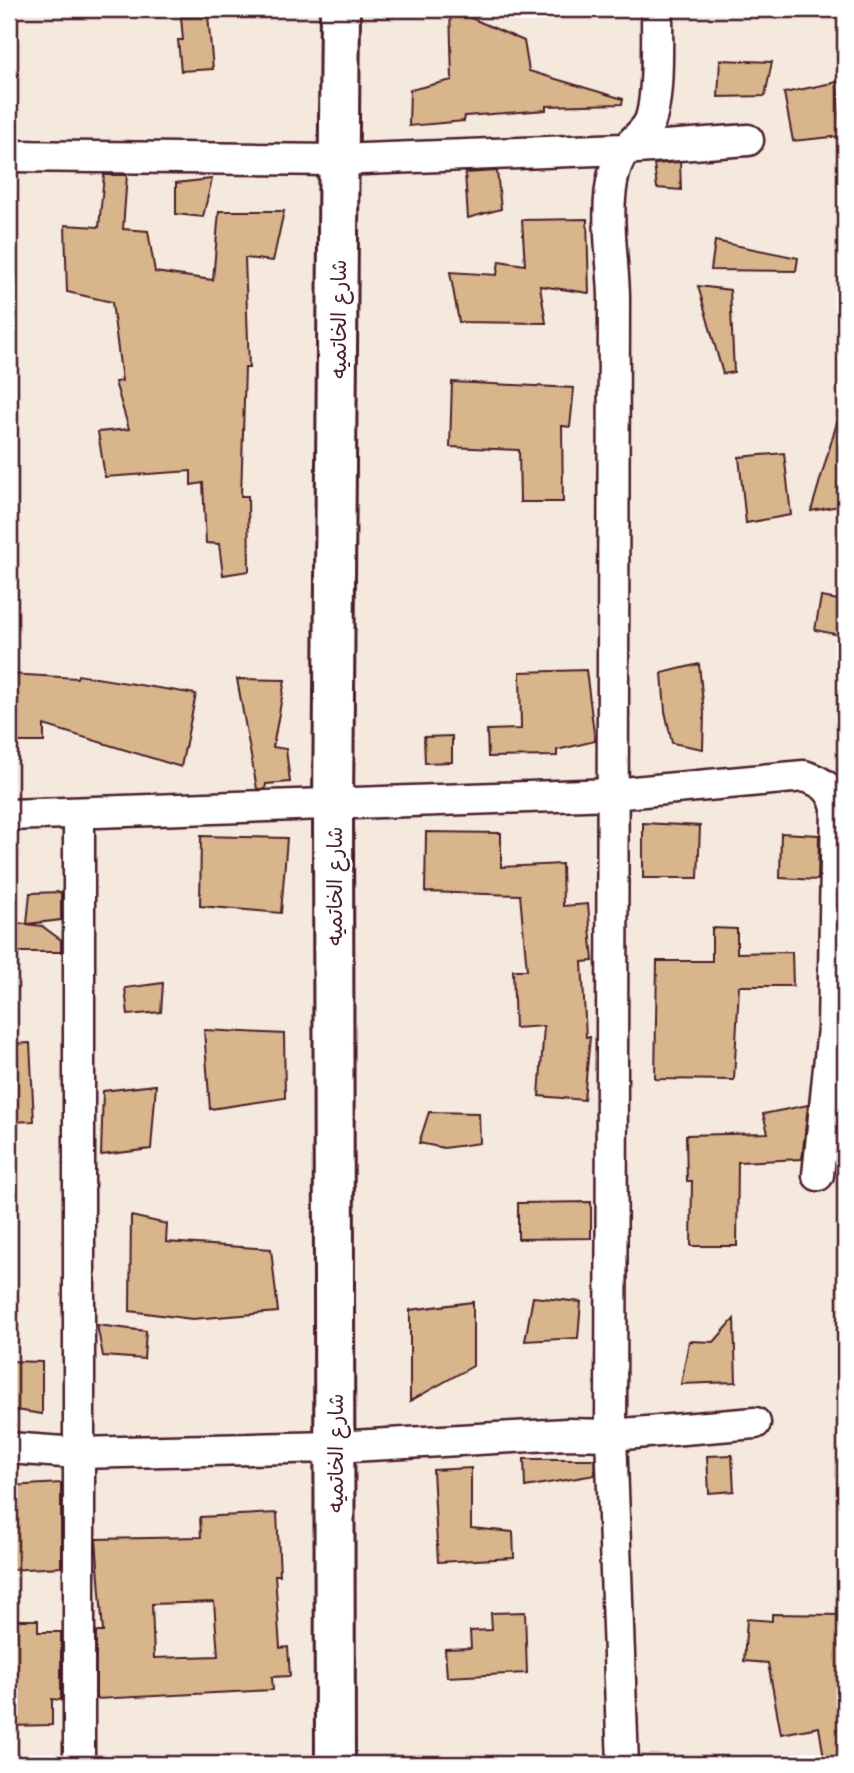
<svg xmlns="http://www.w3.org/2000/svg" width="854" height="1773" viewBox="0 0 854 1773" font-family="'Playpen Sans','Playpen Sans Arabic',sans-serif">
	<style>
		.building { fill: #d9b58b; stroke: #4a1f2b; stroke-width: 2; fill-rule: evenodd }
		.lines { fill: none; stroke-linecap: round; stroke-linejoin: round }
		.street-casing { stroke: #4a1f2b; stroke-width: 35 }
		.secondary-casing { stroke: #4a1f2b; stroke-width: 44 }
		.street { stroke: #fff; stroke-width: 30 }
		.secondary { stroke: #fff; stroke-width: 38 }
		.labels { text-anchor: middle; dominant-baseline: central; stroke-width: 5; stroke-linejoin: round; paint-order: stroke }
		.street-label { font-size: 21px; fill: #4a1f2b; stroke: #fff }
	</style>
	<rect width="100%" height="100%" fill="#f4e9dc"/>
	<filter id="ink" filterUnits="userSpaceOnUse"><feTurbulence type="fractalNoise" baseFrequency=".0143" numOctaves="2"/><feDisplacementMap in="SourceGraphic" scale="14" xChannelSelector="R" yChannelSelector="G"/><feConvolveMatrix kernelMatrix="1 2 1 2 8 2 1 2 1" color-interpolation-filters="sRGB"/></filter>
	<g filter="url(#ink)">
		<g class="building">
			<polygon points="450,9 524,41 529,71 623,99 622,104 546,106 546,110 465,116 464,121 409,126 410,90 452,80"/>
			<polygon points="208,16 213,69 181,71 178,40 183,40 181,17"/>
			<polygon points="720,60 772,62 765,96 718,97"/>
			<polygon points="837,82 841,136 793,141 784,93"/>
			<polygon points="680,162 681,190 657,188 654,164"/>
			<polygon points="497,171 501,209 468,218 465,173"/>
			<polygon points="104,175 127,175 123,229 148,231 155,272 213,280 219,211 284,211 273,261 245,258 249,368 245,368 241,496 248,496 249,571 223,575 219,544 206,543 203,483 191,485 191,471 105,477 98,432 129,429 115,382 122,381 112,302 67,292 65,225 99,227"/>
			<polygon points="212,179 203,217 176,214 176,183"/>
			<polygon points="587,219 589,293 540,286 546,323 459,322 450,272 497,275 499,261 525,265 522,220"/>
			<polygon points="715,241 798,258 796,271 711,270"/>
			<polygon points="698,286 730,290 734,372 723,374"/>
			<polygon points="452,382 574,388 570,427 562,426 563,502 520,502 519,450 450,447"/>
			<polygon points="838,419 845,420 845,505 811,511"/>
			<polygon points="784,453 791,515 746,523 739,457"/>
			<polygon points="821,597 845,601 845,636 815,630"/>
			<polygon points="699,664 704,713 703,749 672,743 665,711 662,673"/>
			<polygon points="586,670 595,741 557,750 557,756 488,757 487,730 521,729 520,672"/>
			<polygon points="9,674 77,678 78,675 196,694 181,767 44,725 44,742 9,742"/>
			<polygon points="237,679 285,680 273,747 286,749 290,782 266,784 265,789 257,789"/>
			<polygon points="452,736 452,762 425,763 424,737"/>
			<polygon points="643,823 700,826 698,878 643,878"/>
			<polygon points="426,832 501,833 501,867 562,864 563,906 588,904 593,961 582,962 586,1037 590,1037 584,1100 539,1096 544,1026 515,1028 513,970 527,970 520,895 425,892"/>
			<polygon points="781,833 819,835 818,880 780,878"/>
			<polygon points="201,836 287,838 281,913 200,906"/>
			<polygon points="61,892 61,920 27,924 30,893"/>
			<polygon points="9,922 42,926 61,940 61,952 14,952"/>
			<polygon points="712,928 737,929 737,953 792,952 793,986 739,986 734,1080 655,1079 657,961 712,961"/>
			<polygon points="163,983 161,1012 128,1015 125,988"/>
			<polygon points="204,1030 284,1034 285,1098 210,1109"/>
			<polygon points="30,1043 34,1121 9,1122 9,1044"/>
			<polygon points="156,1085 151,1149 101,1155 103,1091"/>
			<polygon points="808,1105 802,1159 738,1162 737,1246 691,1246 692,1181 687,1181 686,1135 768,1133 763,1114"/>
			<polygon points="429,1112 479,1113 480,1143 444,1148 419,1143"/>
			<polygon points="591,1202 591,1238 518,1239 518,1203"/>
			<polygon points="131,1216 167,1224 166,1242 271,1249 278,1312 192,1319 130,1311"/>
			<polygon points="533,1297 581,1302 578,1338 525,1341"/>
			<polygon points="473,1302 473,1366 410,1401 410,1310"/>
			<polygon points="734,1319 736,1382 681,1384 689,1341 714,1342"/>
			<polygon points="97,1325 146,1331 144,1359 103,1356"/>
			<polygon points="9,1361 42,1362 42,1414 9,1409"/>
			<polygon points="732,1455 734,1491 709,1493 707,1456"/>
			<polygon points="524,1459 594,1459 595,1475 525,1487"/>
			<polygon points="471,1468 471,1528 513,1532 514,1558 438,1562 433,1470"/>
			<polygon points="61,1483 61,1567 9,1570 9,1486"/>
			<path d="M 277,1513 L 280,1575 L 275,1575 L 280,1648 L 288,1647 L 290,1676 L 272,1677 L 273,1690 L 96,1699 L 96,1632 L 103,1632 L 96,1539 L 201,1537 L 200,1517 ZM 214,1602 L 218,1656 L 154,1658 L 152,1604 Z"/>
			<polygon points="525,1612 527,1673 447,1677 445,1649 471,1648 470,1631 492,1630 491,1613"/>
			<polygon points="772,1614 843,1615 845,1764 825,1764 819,1727 781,1734 768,1663 744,1661 747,1619 772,1621"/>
			<polygon points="9,1620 38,1620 38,1632 61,1632 61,1700 52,1699 52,1725 9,1726"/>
		</g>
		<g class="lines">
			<defs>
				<g id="street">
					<polyline points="9,156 337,160 623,149 748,140"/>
					<path d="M 9,815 L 612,794 L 804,776 C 823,782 830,787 837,806 L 833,1028 L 818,1175"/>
					<polyline points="9,1448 77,1453 334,1447 567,1434 611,1435 755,1423"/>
					<polyline points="79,1764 79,815"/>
					<path d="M 623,1764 L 611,1435 L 614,296 C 613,256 604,211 614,173 C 621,144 643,138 650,121 C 659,98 657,35 657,9"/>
				</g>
				<polyline id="secondary" points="335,1764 333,806 340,9"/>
			</defs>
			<use href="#street" class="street-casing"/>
			<use href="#secondary" class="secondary-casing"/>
			<use href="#street" class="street"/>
			<use href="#secondary" class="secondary"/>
		</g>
	</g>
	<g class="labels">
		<g class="street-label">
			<text transform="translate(337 319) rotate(-90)">شارع الخاتميه</text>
			<text transform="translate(333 886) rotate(-90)">شارع الخاتميه</text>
			<text transform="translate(334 1453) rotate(-90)">شارع الخاتميه</text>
		</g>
	</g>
	<rect width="854" height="1773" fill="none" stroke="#fff" stroke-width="35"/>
	<rect x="18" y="18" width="819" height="1738" fill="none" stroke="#4a1f2b" stroke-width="2.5" filter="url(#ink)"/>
</svg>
